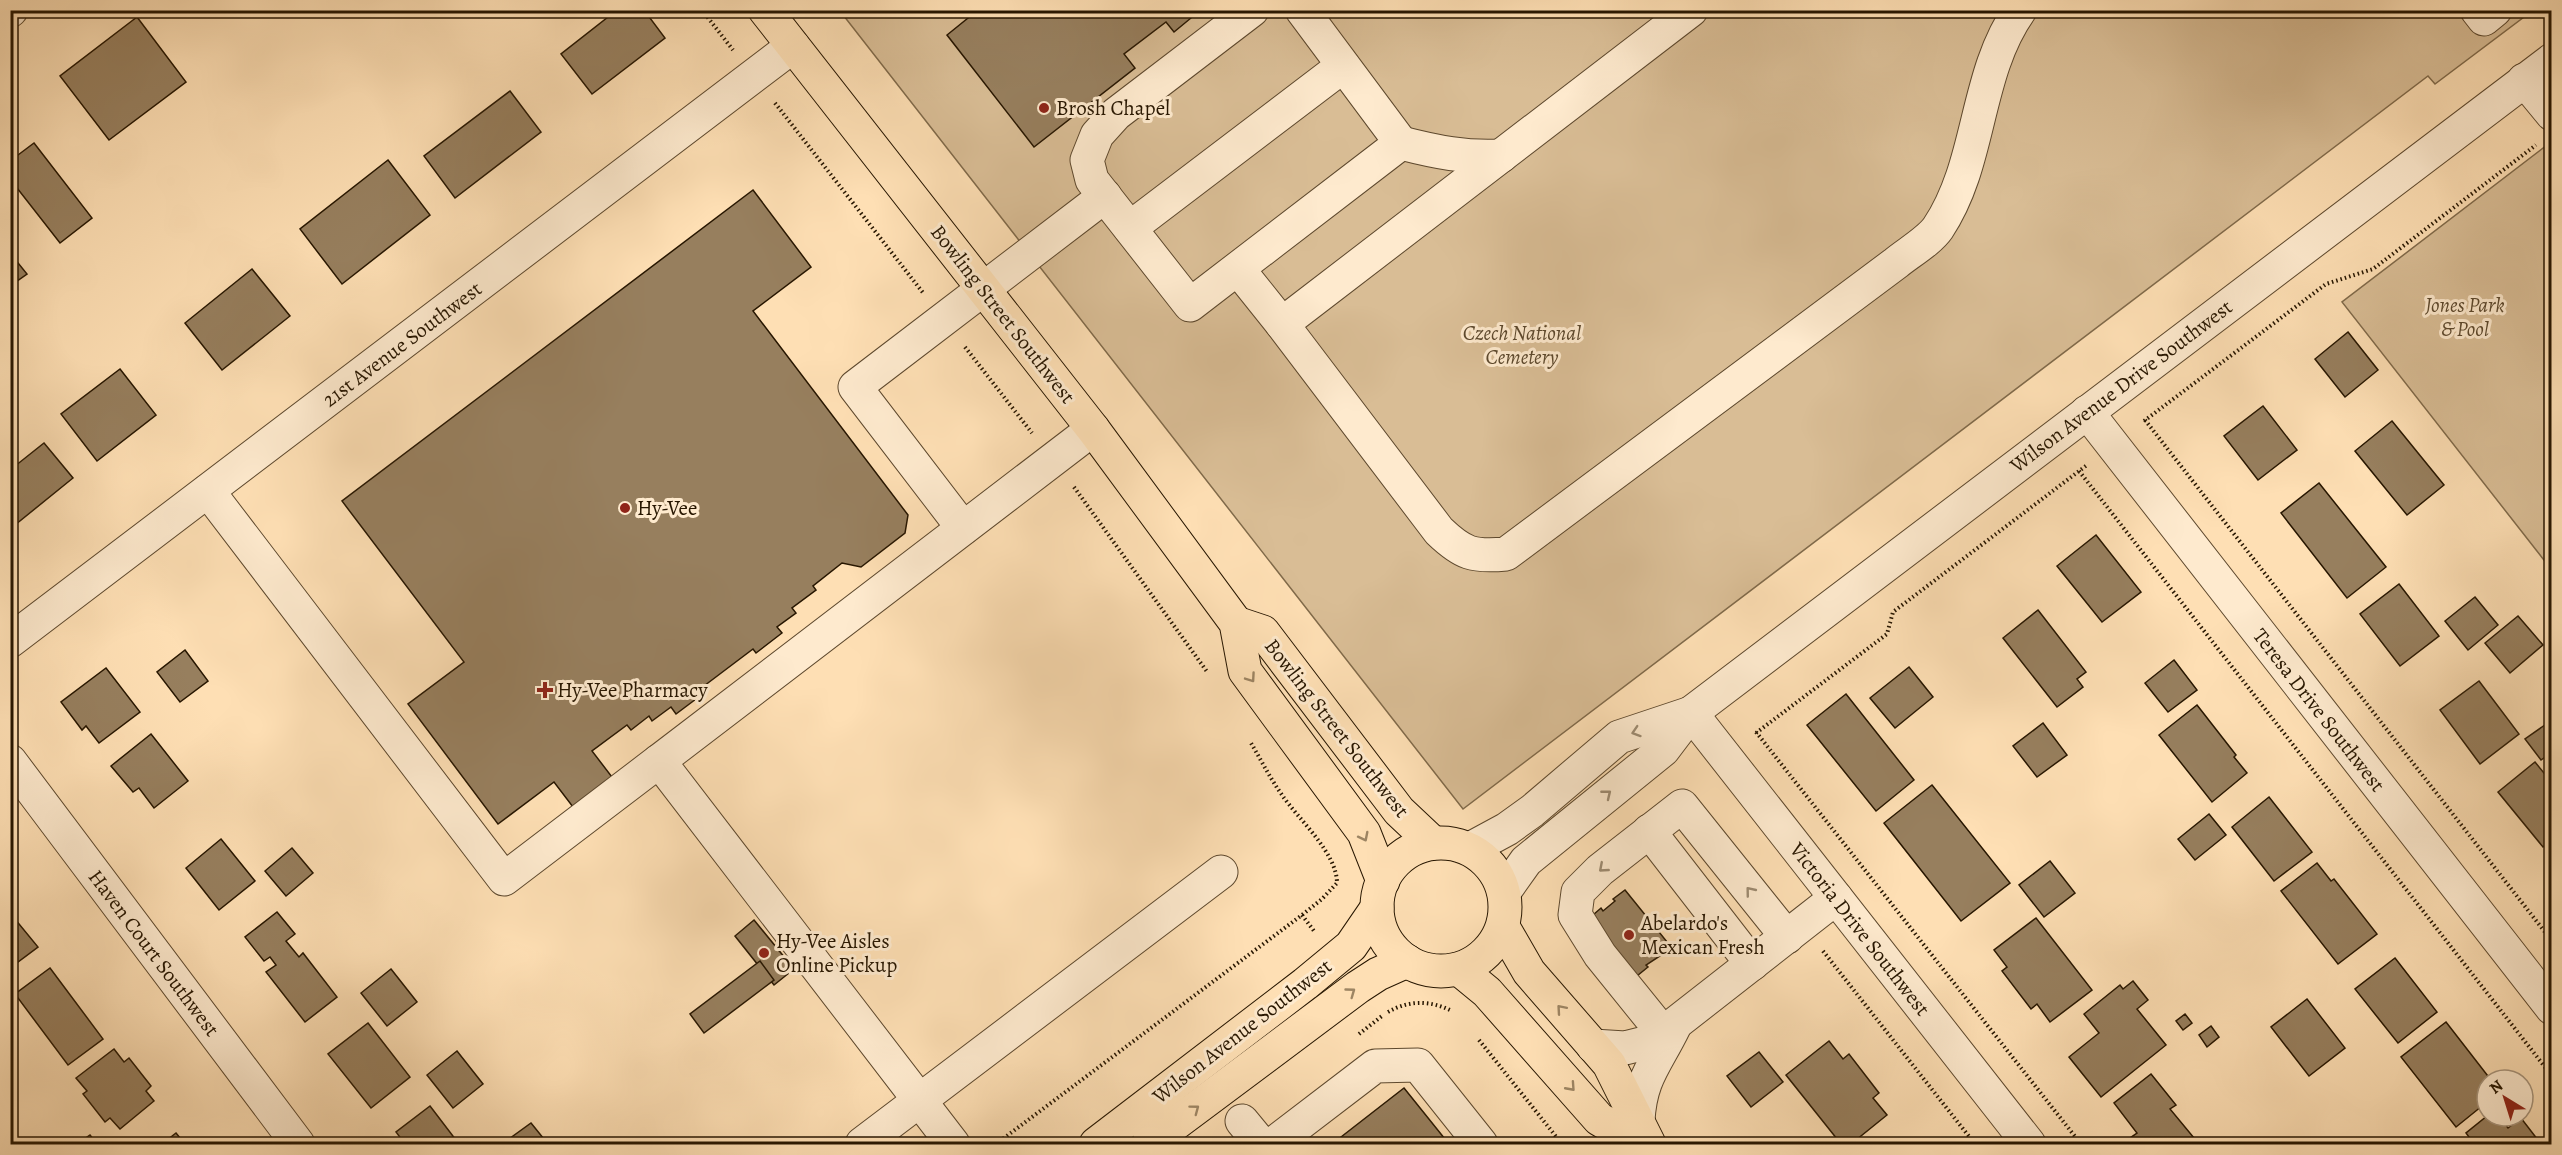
<svg xmlns="http://www.w3.org/2000/svg" width="2562" height="1155" viewBox="0 0 2562 1155" font-family="Alegreya,serif">
	<style>
		.green { fill: #d9bd95; stroke: #806a4a; stroke-width: 1.5 }
		.building { fill: #977f5e; stroke: #271600; stroke-width: 1.5 }
		.lines { fill: none; stroke-linecap: round; stroke-linejoin: round }
		.minor-casing { stroke: #5d482d; stroke-width: 35 }
		.major-casing { stroke: #271600; stroke-width: 35 }
		.path { stroke: #271600; stroke-width: 4; stroke-dasharray: 1.5 3; stroke-linecap: butt }
		.minor { stroke: #feeace; stroke-width: 33 }
		.major { stroke: #fedfb4; stroke-width: 33 }
		.oneway { stroke: #9d8563 }
		.oneway2 { stroke: #9d8b71 }
		.poi-dot { fill: #8f2418; stroke: #feeace; stroke-width: 2 }
		.labels { text-anchor: middle; dominant-baseline: central; stroke-width: 6; stroke-linejoin: round; paint-order: stroke }
		.poi-label { font-size: 21px; fill: #271600; stroke: #feeace; text-anchor: start }
		.park-label { font-size: 21px; font-style: italic; fill: #5c482d; stroke: #feeace }
		.street-label { font-size: 21px; fill: #271600; stroke: #feeace }
	</style>
	<rect width="100%" height="100%" fill="#fedfb4"/>
	<filter id="stains"><feTurbulence type="fractalNoise" baseFrequency=".00333" numOctaves="4"/><feColorMatrix values="0 0 0 0 .2 0 0 0 0 .09 0 0 0 0 .02 0 0 0 .5 -.17"/></filter>
	<radialGradient id="worn" r=".72"><stop offset=".6" stop-color="#630" stop-opacity="0"/><stop offset="1" stop-color="#630" stop-opacity=".3"/></radialGradient>
	<g class="green">
		<polygon points="840,11 2532,11 2435,84 2428,76 1463,809"/>
		<polygon points="2551,142 2551,569 2342,302"/>
	</g>
	<g class="building">
		<polygon points="617,10 644,10 665,38 592,94 561,54"/>
		<polygon points="978,10 1185,10 1191,18 1174,32 1166,22 1124,54 1135,68 1034,147 947,35"/>
		<polygon points="137,17 186,82 109,140 60,76"/>
		<polygon points="510,91 541,132 455,198 424,156"/>
		<polygon points="34,143 92,218 60,243 10,179 10,161"/>
		<polygon points="388,160 430,215 342,284 300,229"/>
		<polygon points="753,190 811,267 753,311 908,515 905,533 861,567 842,563 813,586 816,590 792,608 796,613 777,627 782,633 756,653 753,649 700,689 704,693 676,714 671,707 652,721 649,716 631,730 627,725 592,751 612,777 573,807 554,782 498,824 408,704 464,662 342,501"/>
		<polygon points="10,253 27,274 10,286"/>
		<polygon points="252,269 290,316 222,370 185,323"/>
		<polygon points="2348,332 2378,370 2345,397 2315,359"/>
		<polygon points="120,369 156,415 97,461 61,414"/>
		<polygon points="2263,406 2297,450 2258,480 2224,436"/>
		<polygon points="2392,421 2444,485 2407,515 2355,451"/>
		<polygon points="44,443 73,478 10,529 10,470"/>
		<polygon points="2319,483 2386,567 2347,598 2281,513"/>
		<polygon points="2096,535 2141,592 2102,622 2057,566"/>
		<polygon points="2399,584 2439,636 2400,666 2360,614"/>
		<polygon points="2475,597 2498,625 2468,650 2445,621"/>
		<polygon points="2038,610 2086,672 2077,679 2083,687 2057,707 2003,638"/>
		<polygon points="2518,616 2543,645 2510,673 2485,643"/>
		<polygon points="185,650 208,681 180,702 157,672"/>
		<polygon points="2174,660 2197,690 2168,712 2145,683"/>
		<polygon points="1909,667 1933,697 1895,728 1870,698"/>
		<polygon points="106,668 140,712 99,743 86,726 82,730 61,702"/>
		<polygon points="2479,681 2519,734 2480,764 2440,710"/>
		<polygon points="1846,694 1914,780 1876,811 1807,725"/>
		<polygon points="2197,705 2236,755 2234,757 2247,773 2212,802 2159,735"/>
		<polygon points="2552,720 2552,752 2541,760 2525,739"/>
		<polygon points="2043,723 2067,755 2037,777 2013,746"/>
		<polygon points="151,734 188,781 154,808 139,788 133,792 111,766"/>
		<polygon points="2535,762 2548,778 2552,776 2552,840 2543,847 2498,792"/>
		<polygon points="1932,785 2010,883 1961,921 1884,823"/>
		<polygon points="2269,797 2312,852 2274,881 2232,827"/>
		<polygon points="2209,814 2226,835 2195,860 2178,839"/>
		<polygon points="221,839 255,881 219,910 186,868"/>
		<polygon points="292,848 313,873 286,896 265,871"/>
		<polygon points="2050,861 2075,893 2044,917 2019,885"/>
		<polygon points="2317,863 2331,881 2334,879 2377,934 2338,964 2281,891"/>
		<polygon points="1625,890 1672,948 1646,965 1648,967 1632,980 1586,921 1601,908 1603,911 1615,901 1613,899"/>
		<polygon points="277,912 295,934 286,941 299,957 303,953 337,997 305,1022 266,972 276,965 270,957 264,961 245,937"/>
		<polygon points="10,913 38,947 10,968"/>
		<polygon points="2036,918 2092,990 2050,1022 2037,1004 2031,1009 2002,971 2007,967 1994,950"/>
		<polygon points="754,920 794,969 774,985 735,936"/>
		<polygon points="2395,958 2437,1012 2398,1043 2355,989"/>
		<polygon points="760,961 774,980 704,1033 690,1014"/>
		<polygon points="50,968 103,1039 68,1065 15,994"/>
		<polygon points="391,969 417,1002 387,1026 361,993"/>
		<polygon points="2133,981 2148,1000 2137,1009 2166,1045 2101,1097 2069,1057 2099,1033 2084,1014 2120,985 2123,989"/>
		<polygon points="2307,999 2345,1048 2309,1076 2271,1027"/>
		<polygon points="2185,1014 2192,1023 2183,1030 2176,1021"/>
		<polygon points="2446,1022 2491,1080 2487,1080 2487,1102 2456,1127 2401,1057"/>
		<polygon points="368,1023 410,1077 371,1108 328,1054"/>
		<polygon points="2211,1026 2219,1037 2207,1047 2199,1035"/>
		<polygon points="1829,1041 1843,1059 1849,1054 1879,1093 1873,1098 1887,1115 1851,1144 1841,1144 1786,1075"/>
		<polygon points="114,1049 124,1062 129,1058 151,1086 146,1091 154,1101 120,1129 110,1118 105,1122 83,1094 87,1091 76,1078"/>
		<polygon points="457,1051 483,1084 453,1108 427,1075"/>
		<polygon points="1759,1052 1783,1082 1751,1107 1727,1076"/>
		<polygon points="2151,1074 2176,1105 2170,1109 2199,1144 2135,1144 2130,1138 2137,1133 2114,1103"/>
		<polygon points="1404,1088 1449,1144 1348,1144 1341,1137"/>
		<polygon points="430,1106 459,1144 405,1144 396,1132"/>
		<polygon points="2487,1116 2499,1116 2508,1128 2521,1118 2541,1144 2474,1144 2466,1133"/>
		<polygon points="531,1123 548,1144 502,1144"/>
		<polygon points="176,1133 185,1144 162,1144"/>
		<polygon points="90,1135 97,1144 77,1144"/>
		<polygon points="1914,1139 1918,1144 1906,1144"/>
	</g>
	<g class="lines">
		<defs>
			<g id="minor">
				<polyline points="1252,10 1116,114 1097,135 1087,160 1092,180 1190,305 1401,143 1302,10"/>
				<path d="M 1691,10 L 1282,324 L 1439,531 C 1463,554 1473,557 1506,554 L 1896,263 C 1908,253 1929,241 1938,228 C 1982,162 1974,75 2020,10"/>
				<polyline points="2477,10 2484,19 2495,10"/>
				<polyline points="10,11 11,10"/>
				<polyline points="2524,80 2552,114"/>
				<path d="M 1401,143 C 1436,152 1466,158 1501,156"/>
				<polyline points="1130,228 1343,66"/>
				<polyline points="1238,269 1282,324"/>
				<polyline points="2087,412 2552,1008"/>
				<polyline points="208,491 504,879 659,761"/>
				<polyline points="963,528 855,387 1105,196"/>
				<polyline points="10,641 793,46"/>
				<polyline points="1691,713 2029,1144"/>
				<polyline points="10,761 298,1144"/>
				<polyline points="1649,831 1752,964"/>
				<polyline points="1470,849 1507,829 1532,811 1619,737 1691,713"/>
				<polyline points="1504,892 1526,861 1663,750 1691,713 2552,60"/>
				<polyline points="1663,1033 1600,955 1575,915 1578,892 1600,870 1682,806 1787,937"/>
				<polyline points="1593,1046 1625,1048 1653,1041 1836,898"/>
				<polyline points="1242,1121 1261,1144"/>
				<path d="M 1638,1121 C 1640,1078 1656,1064 1674,1027"/>
				<polyline points="862,1144 1221,872"/>
				<polyline points="953,1144 659,761 1093,429"/>
				<polyline points="1273,1144 1375,1066 1418,1065 1481,1144"/>
			</g>
			<g id="major">
				<polyline points="765,10 1093,429 1236,623 1245,671 1364,833 1383,881"/>
				<polyline points="1236,623 1263,632 1399,811 1433,843"/>
				<circle cx="1441" cy="907" r="64"/>
				<polyline points="1503,927 1529,972 1609,1064 1649,1144"/>
				<polyline points="1459,969 1487,992 1599,1119 1642,1144"/>
				<polyline points="1096,1144 1305,984 1351,946 1377,908"/>
				<polyline points="1148,1144 1358,987 1378,974 1407,961"/>
			</g>
		</defs>
		<use href="#minor" class="minor-casing"/>
		<use href="#major" class="major-casing"/>
		<g class="path">
			<polyline points="702,10 733,50"/>
			<polyline points="775,103 924,294"/>
			<polyline points="965,347 1032,433"/>
			<polyline points="2145,420 2552,941"/>
			<polyline points="2144,421 2326,284 2373,269 2536,145"/>
			<polyline points="2079,471 2552,1076"/>
			<polyline points="1074,487 1208,673"/>
			<polyline points="1756,732 2081,1144"/>
			<polyline points="1756,733 1887,634 1893,612 2087,465"/>
			<polyline points="1302,915 1314,931"/>
			<polyline points="1823,951 1975,1144"/>
			<path d="M 1388,1012 C 1409,1000 1430,1000 1452,1011"/>
			<polyline points="1359,1034 1382,1016"/>
			<polyline points="1479,1040 1562,1144"/>
			<path d="M 996,1144 L 1302,915 L 1322,899 L 1337,883 C 1337,853 1299,820 1282,795 C 1270,778 1261,760 1251,743"/>
		</g>
		<use href="#minor" class="minor"/>
		<use href="#major" class="major"/>
	</g>
	<defs><path id="oneway-chevron" d="M-2-3.5L2.5 0L-2 3.5" fill="none" stroke-width="1.6" stroke-linecap="round" stroke-linejoin="round" transform="scale(1.5)"/></defs>
	<g class="oneway">
		<use href="#oneway-chevron" transform="translate(1251 678) rotate(55)"/>
		<use href="#oneway-chevron" transform="translate(1364 837) rotate(63)"/>
		<use href="#oneway-chevron" transform="translate(1351 992) rotate(-36)"/>
		<use href="#oneway-chevron" transform="translate(1561 1009) rotate(-131)"/>
		<use href="#oneway-chevron" transform="translate(1571 1087) rotate(48)"/>
		<use href="#oneway-chevron" transform="translate(1195 1109) rotate(-37)"/>
	</g>
	<g class="oneway2">
		<use href="#oneway-chevron" transform="translate(1636 732) rotate(162)"/>
		<use href="#oneway-chevron" transform="translate(1607 794) rotate(-39)"/>
		<use href="#oneway-chevron" transform="translate(1603 868) rotate(139)"/>
		<use href="#oneway-chevron" transform="translate(1750 891) rotate(-129)"/>
	</g>
	<g class="poi-dot">
		<circle cx="1044" cy="108" r="6"/>
		<circle cx="625" cy="508" r="6"/>
		<path d="M542 681h6v6h6v6h-6v6h-6v-6h-6v-6h6z"/>
		<circle cx="1629" cy="935" r="6"/>
		<circle cx="764" cy="953" r="6"/>
	</g>
	<g class="labels">
		<g class="poi-label">
			<text x="1056" y="108">Brosh Chapel</text>
			<text x="637" y="508">Hy-Vee</text>
			<text x="557" y="690">Hy-Vee Pharmacy</text>
			<text x="1641" y="923">Abelardo's<tspan x="1641" dy="24">Mexican Fresh</tspan></text>
			<text x="776" y="941">Hy-Vee Aisles<tspan x="776" dy="24">Online Pickup</tspan></text>
		</g>
		<g class="park-label">
			<text x="2465" y="305">Jones Park<tspan x="2465" dy="24">&amp; Pool</tspan></text>
			<text x="1522" y="333">Czech National<tspan x="1522" dy="24">Cemetery</tspan></text>
		</g>
		<g class="street-label">
			<text transform="translate(1003 314) rotate(52)">Bowling Street Southwest</text>
			<text transform="translate(402 344) rotate(-37)">21st Avenue Southwest</text>
			<text transform="translate(2121 386) rotate(-37)">Wilson Avenue Drive Southwest</text>
			<text transform="translate(2319 710) rotate(52)">Teresa Drive Southwest</text>
			<text transform="translate(1337 728) rotate(52)">Bowling Street Southwest</text>
			<text transform="translate(1860 929) rotate(52)">Victoria Drive Southwest</text>
			<text transform="translate(154 953) rotate(53)">Haven Court Southwest</text>
			<text transform="translate(1242 1031) rotate(-38)">Wilson Avenue Southwest</text>
		</g>
	</g>
	<rect width="2562" height="1155" fill="none" stroke="#fedfb4" stroke-width="36"/>
	<rect x="12" y="12" width="2538" height="1131" fill="none" stroke="#271600" stroke-width="3"/>
	<rect x="18" y="18" width="2526" height="1119" fill="none" stroke="#271600" stroke-width="1.5"/>
	<g transform="translate(2505 1098) rotate(322)"><circle r="28" fill="#feeace" stroke="#a8957c" stroke-width="1.5"/>
	<path d="M0-4.5L10 22L0 15L-10 22Z" fill="#8f2418"/>
	<text y="-9" font-size="16" font-weight="bold" text-anchor="middle" fill="#271600">N</text>
	</g>
	<rect width="100%" height="100%" filter="url(#stains)"/>
	<rect width="100%" height="100%" fill="url(#worn)"/>
</svg>
